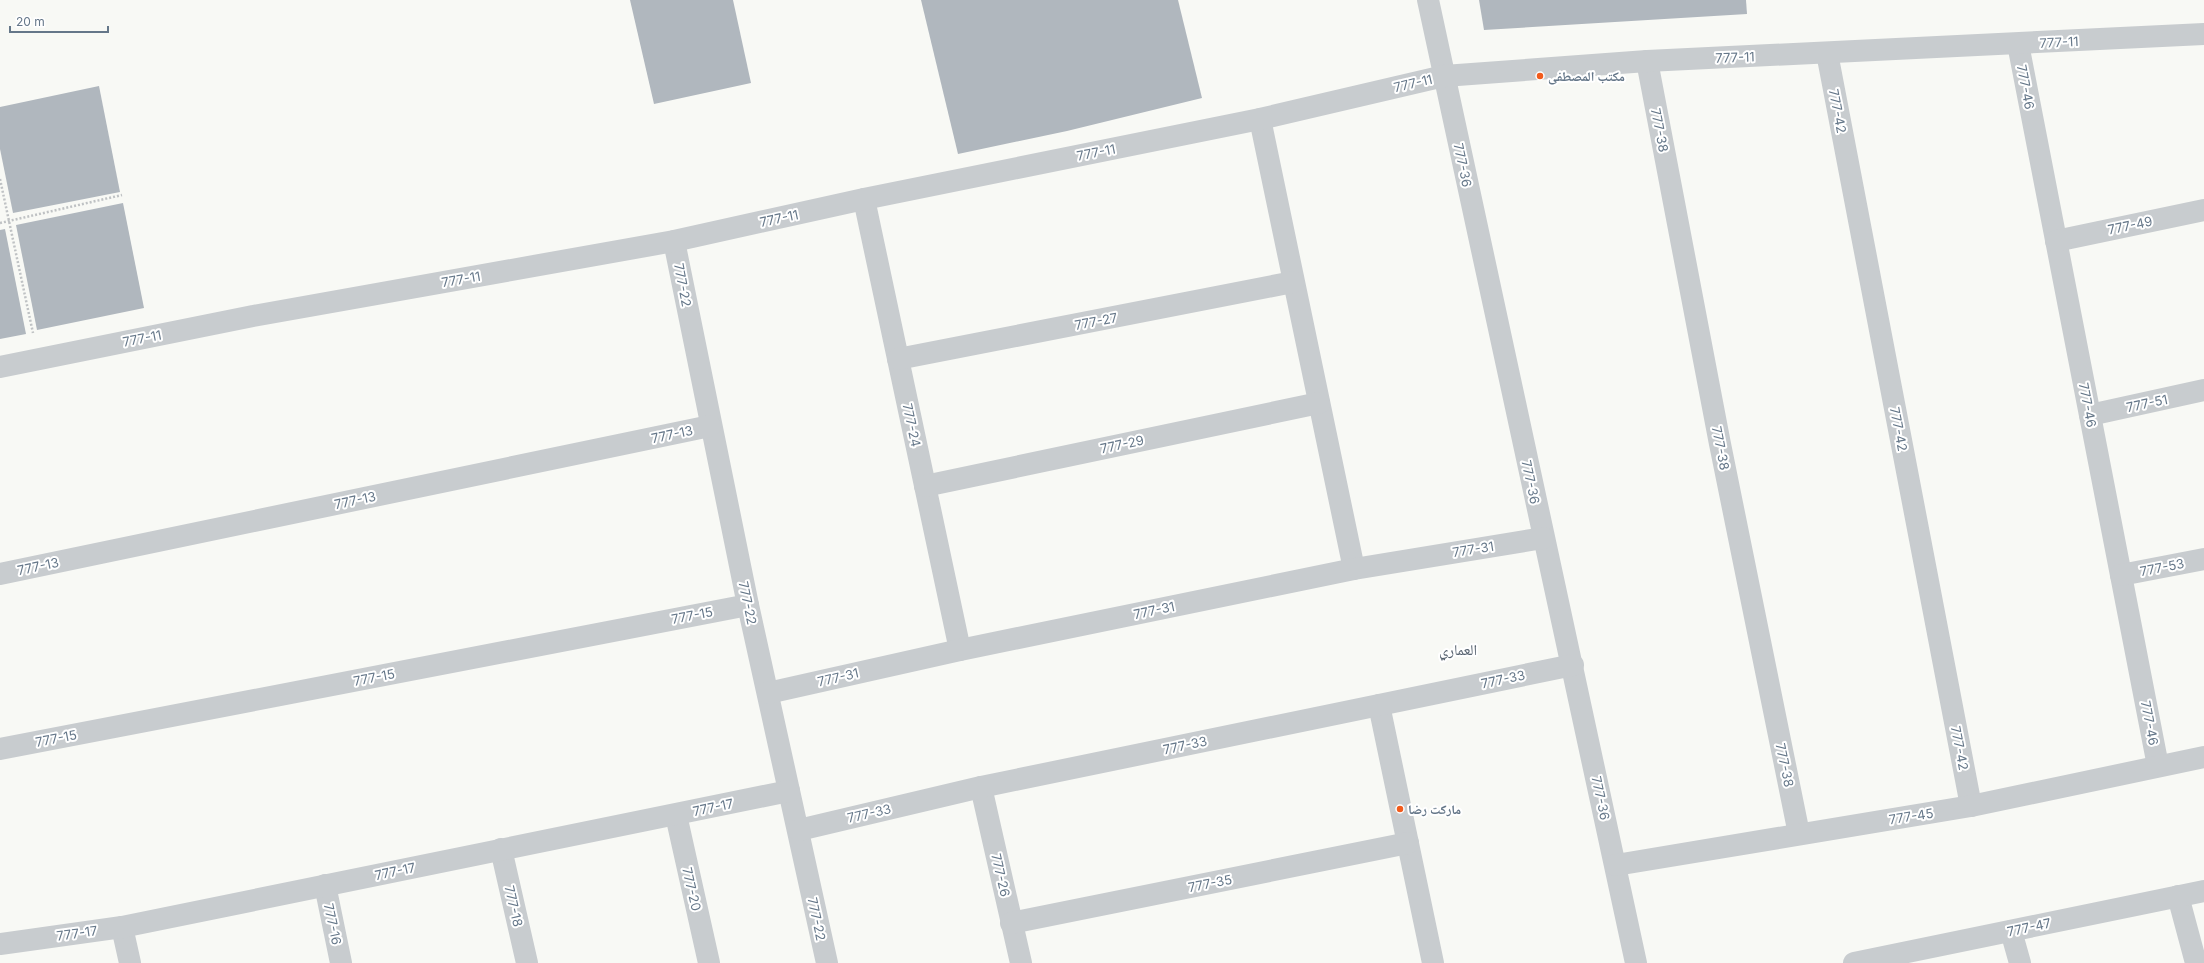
<svg xmlns="http://www.w3.org/2000/svg" width="2204" height="963" viewBox="0 0 2204 963" font-family="Inter,'Noto Naskh Arabic',sans-serif">
	<style>
		.building { fill: #b0b7be }
		.lines { fill: none; stroke-linecap: round; stroke-linejoin: round }
		.path { stroke: #bfc2c4; stroke-width: 2.5; stroke-dasharray: 2 2; stroke-linecap: butt }
		.street { stroke: #c8cccf; stroke-width: 22 }
		.poi-dot { fill: #f25b1c; stroke: #fff; stroke-width: 1.5 }
		.labels { text-anchor: middle; dominant-baseline: central; stroke-width: 4; stroke-linejoin: round; paint-order: stroke }
		.street-label { font-size: 13px; fill: #657789; stroke: #fff }
		.poi-label { font-size: 13px; font-weight: bold; fill: #657789; stroke: #fff; text-anchor: start }
		.quarter-label { font-size: 15px; fill: #54606d; stroke: #fff }
	</style>
	<rect width="100%" height="100%" fill="#f8f9f5"/>
	<g class="building">
		<polygon points="630,0 733,0 751,83 654,104"/>
		<polygon points="921,0 1178,0 1202,98 1067,131 958,154"/>
		<polygon points="1479,0 1746,0 1747,14 1484,30"/>
		<polygon points="99,86 120,192 13,213 0,149 0,107"/>
		<polygon points="123,203 144,308 37,330 16,225"/>
		<polygon points="5,229 26,334 0,339 0,230"/>
	</g>
	<g class="lines">
		<g class="path">
			<polyline points="0,179 33,333"/>
			<polyline points="0,223 122,195"/>
		</g>
		<g class="street">
			<polyline points="1428,0 1636,963"/>
			<polyline points="2018,44 2158,766"/>
			<polyline points="1827,53 1971,806"/>
			<polyline points="1647,61 1720,444 1799,834"/>
			<polyline points="1260,119 1354,569"/>
			<polyline points="864,199 960,650"/>
			<polyline points="674,241 748,605 827,963"/>
			<polyline points="2056,241 2204,210"/>
			<polyline points="898,359 1293,282"/>
			<polyline points="0,367 253,316 674,241 864,199 1260,119 1444,76 1647,61 2204,34"/>
			<polyline points="2090,415 2204,390"/>
			<polyline points="925,486 1319,403"/>
			<polyline points="0,574 710,426"/>
			<polyline points="2121,575 2204,559"/>
			<polyline points="768,693 960,650 1354,569 1543,538"/>
			<polyline points="1379,705 1433,963"/>
			<polyline points="0,749 748,605"/>
			<polyline points="981,787 1021,963"/>
			<polyline points="676,815 709,963"/>
			<polyline points="799,830 981,787 1573,665"/>
			<polyline points="501,849 527,963"/>
			<polyline points="1616,865 1971,806 2204,757"/>
			<polyline points="325,885 341,963"/>
			<polyline points="2178,896 2196,963"/>
			<polyline points="1011,923 1408,843"/>
			<polyline points="122,927 130,963"/>
			<polyline points="2011,931 2020,963"/>
			<polyline points="0,944 122,927 789,791"/>
			<polyline points="1854,963 2204,891"/>
		</g>
	</g>
	<g class="poi-dot">
		<circle cx="1540" cy="76" r="4"/>
		<circle cx="1400" cy="809" r="4"/>
	</g>
	<g class="labels">
		<g class="street-label">
			<text transform="translate(2059 42) rotate(-3)">777-11</text>
			<text transform="translate(1735 57) rotate(-2)">777-11</text>
			<text transform="translate(1413 83) rotate(-13)">777-11</text>
			<text transform="translate(2026 87) rotate(79)">777-46</text>
			<text transform="translate(1838 111) rotate(79)">777-42</text>
			<text transform="translate(1660 130) rotate(79)">777-38</text>
			<text transform="translate(1096 152) rotate(-11)">777-11</text>
			<text transform="translate(1463 165) rotate(78)">777-36</text>
			<text transform="translate(779 218) rotate(-12)">777-11</text>
			<text transform="translate(2130 225) rotate(-12)">777-49</text>
			<text transform="translate(461 279) rotate(-10)">777-11</text>
			<text transform="translate(683 285) rotate(79)">777-22</text>
			<text transform="translate(1096 321) rotate(-11)">777-27</text>
			<text transform="translate(142 338) rotate(-11)">777-11</text>
			<text transform="translate(2147 403) rotate(-12)">777-51</text>
			<text transform="translate(2088 405) rotate(79)">777-46</text>
			<text transform="translate(912 425) rotate(78)">777-24</text>
			<text transform="translate(1899 429) rotate(79)">777-42</text>
			<text transform="translate(672 434) rotate(-12)">777-13</text>
			<text transform="translate(1122 444) rotate(-12)">777-29</text>
			<text transform="translate(1721 448) rotate(79)">777-38</text>
			<text transform="translate(1531 482) rotate(78)">777-36</text>
			<text transform="translate(355 500) rotate(-12)">777-13</text>
			<text transform="translate(1473 549) rotate(-9)">777-31</text>
			<text transform="translate(38 566) rotate(-12)">777-13</text>
			<text transform="translate(2162 567) rotate(-11)">777-53</text>
			<text transform="translate(748 603) rotate(78)">777-22</text>
			<text transform="translate(1154 610) rotate(-12)">777-31</text>
			<text transform="translate(692 615) rotate(-11)">777-15</text>
			<text transform="translate(374 677) rotate(-11)">777-15</text>
			<text transform="translate(838 677) rotate(-13)">777-31</text>
			<text transform="translate(1503 679) rotate(-12)">777-33</text>
			<text transform="translate(2150 723) rotate(79)">777-46</text>
			<text transform="translate(56 738) rotate(-11)">777-15</text>
			<text transform="translate(1185 745) rotate(-12)">777-33</text>
			<text transform="translate(1960 748) rotate(79)">777-42</text>
			<text transform="translate(1785 765) rotate(78)">777-38</text>
			<text transform="translate(1601 798) rotate(78)">777-36</text>
			<text transform="translate(713 807) rotate(-12)">777-17</text>
			<text transform="translate(869 813) rotate(-13)">777-33</text>
			<text transform="translate(1911 816) rotate(-9)">777-45</text>
			<text transform="translate(395 871) rotate(-12)">777-17</text>
			<text transform="translate(1001 875) rotate(77)">777-26</text>
			<text transform="translate(1210 883) rotate(-11)">777-35</text>
			<text transform="translate(692 889) rotate(77)">777-20</text>
			<text transform="translate(514 906) rotate(77)">777-18</text>
			<text transform="translate(817 919) rotate(78)">777-22</text>
			<text transform="translate(333 924) rotate(78)">777-16</text>
			<text transform="translate(2029 927) rotate(-12)">777-47</text>
			<text transform="translate(77 933) rotate(-8)">777-17</text>
		</g>
		<g class="poi-label">
			<text x="1548" y="76">مكتب المصطفى</text>
			<text x="1408" y="809">ماركت رضا</text>
		</g>
		<g class="quarter-label">
			<text x="1458" y="649">العماري</text>
		</g>
	</g>
	<path d="M10 26v6h98v-6" fill="none" stroke="#657789" stroke-width="2"/>
	<text x="16" y="26" font-size="12" fill="#657789" stroke="#ffffff" stroke-width="3" paint-order="stroke">20 m</text>
</svg>
